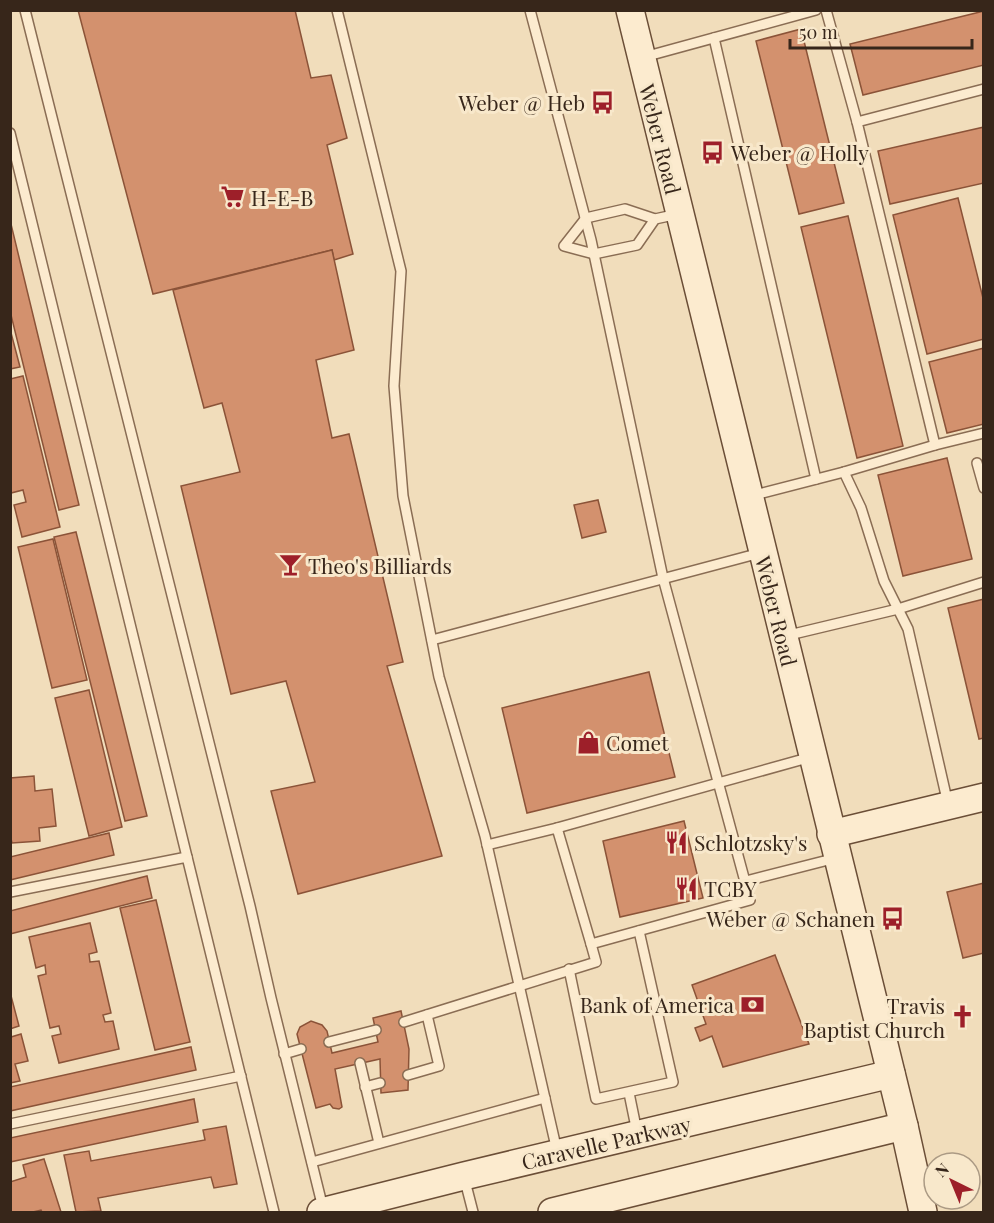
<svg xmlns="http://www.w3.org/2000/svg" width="994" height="1223" viewBox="0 0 994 1223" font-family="'Playfair Display',serif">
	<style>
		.building { fill: #d3916e; stroke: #8b5338; stroke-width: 1.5 }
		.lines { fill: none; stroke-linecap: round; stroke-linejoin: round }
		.lane-casing { stroke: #8a6d54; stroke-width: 12 }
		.secondary-casing { stroke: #6b4e37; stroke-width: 30 }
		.lane { stroke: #fcebcf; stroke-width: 9 }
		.secondary { stroke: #fcebcf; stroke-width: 27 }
		.labels { text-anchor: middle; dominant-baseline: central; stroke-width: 6; stroke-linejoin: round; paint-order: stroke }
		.poi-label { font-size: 21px; fill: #37261a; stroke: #f8e8cb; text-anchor: start }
		.street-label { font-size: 21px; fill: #37261a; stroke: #f8e8cb }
	</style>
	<rect width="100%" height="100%" fill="#f1ddbb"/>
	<g class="building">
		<polygon points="78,10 295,10 311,78 331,75 347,138 327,145 353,254 334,260 332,250 153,294"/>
		<polygon points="984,11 984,65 863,95 850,44"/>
		<polygon points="801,29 844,203 799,214 756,41"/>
		<polygon points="984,127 984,183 890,204 878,151"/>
		<polygon points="958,198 984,302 984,339 927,354 893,215"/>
		<polygon points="848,216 903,446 857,458 801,227"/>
		<polygon points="10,220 79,505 59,510 10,311"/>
		<polygon points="332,250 354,350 316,360 332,438 349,434 403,662 387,666 442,856 298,894 271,791 315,782 286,681 231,694 181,486 240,472 222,403 204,408 173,290"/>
		<polygon points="10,329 20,367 10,369"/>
		<polygon points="984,348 984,424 947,433 929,362"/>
		<polygon points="23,376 60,527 22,537 14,505 26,502 23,490 11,493 10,490 10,379"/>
		<polygon points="947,458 972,559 903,576 878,475"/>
		<polygon points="598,500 606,532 582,538 574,505"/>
		<polygon points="76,532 147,816 125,821 54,537"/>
		<polygon points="53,539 87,680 52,688 18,547"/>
		<polygon points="984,599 984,738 979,739 948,608"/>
		<polygon points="649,672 675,777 527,813 502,708"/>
		<polygon points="89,690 122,827 89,836 55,698"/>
		<polygon points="34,776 35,791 52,789 56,826 39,828 40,841 12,843 10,835 10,778"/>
		<polygon points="684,821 703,898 620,917 603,841"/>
		<polygon points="109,833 114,855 10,880 10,857"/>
		<polygon points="147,876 152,898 10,934 10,911"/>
		<polygon points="984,883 984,953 963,958 947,892"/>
		<polygon points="156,900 190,1042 155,1050 120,908"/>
		<polygon points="90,923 97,952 89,954 90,962 99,961 111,1013 103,1015 105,1022 113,1021 119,1049 59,1063 52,1036 61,1034 59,1026 50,1028 38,976 46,974 45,965 36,968 29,937"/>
		<polygon points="775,955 809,1044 723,1067 712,1036 700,1041 695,1028 706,1024 692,985"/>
		<polygon points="10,992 19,1026 10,1029"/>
		<polygon points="401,1011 409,1049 408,1090 381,1093 380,1059 335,1069 342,1107 339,1109 333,1108 330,1104 316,1108 297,1034 300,1027 311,1021 322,1025 327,1031 332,1053 378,1042 373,1018"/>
		<polygon points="10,1034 11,1037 21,1034 28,1061 15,1064 20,1081 10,1083"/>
		<polygon points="191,1047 196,1070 10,1111 10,1087"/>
		<polygon points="194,1099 198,1122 10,1162 10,1138"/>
		<polygon points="226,1126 237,1184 214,1188 211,1177 98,1198 101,1211 76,1212 64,1155 89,1151 91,1161 205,1140 203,1130"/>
		<polygon points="44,1159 61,1212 42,1212 41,1210 33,1212 10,1212 10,1182 26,1177 23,1165"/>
	</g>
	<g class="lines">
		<defs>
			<g id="lane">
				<polyline points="25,10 250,906 271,998 323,1208"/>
				<polyline points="337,10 401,271 394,386 403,496 439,677 485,836 557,1151"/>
				<polyline points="826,10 857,122"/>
				<polyline points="714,38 816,479"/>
				<polyline points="644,57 816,10"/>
				<polyline points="984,89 857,122 935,445 984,433"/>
				<polyline points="10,133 187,857"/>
				<polyline points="655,219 637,245 594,254 564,246 586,218 625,209 655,219 678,214"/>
				<polyline points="977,463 984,488"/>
				<polyline points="844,472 861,508 884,581 908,629 948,804"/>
				<polyline points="751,496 844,472 935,445"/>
				<polyline points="785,636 898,609 984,582"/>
				<polyline points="432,640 760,553"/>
				<polyline points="557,828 811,757"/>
				<polyline points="487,845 557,828 591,944 750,900 663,578 591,240 530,10"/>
				<polyline points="746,881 836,858"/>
				<polyline points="10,892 187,857 274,1212"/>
				<polyline points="569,969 596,1099 673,1082 639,931"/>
				<polyline points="404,1022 596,962 591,944"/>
				<polyline points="329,1042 376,1030"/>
				<polyline points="284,1054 301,1049"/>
				<polyline points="360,1063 379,1143"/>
				<polyline points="408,1075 439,1066 427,1015"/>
				<polyline points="365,1087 380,1083"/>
				<polyline points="629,1093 637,1132"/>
				<polyline points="10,1124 241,1076"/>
				<polyline points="312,1162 545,1098"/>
				<polyline points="464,1177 473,1212"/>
			</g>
			<g id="secondary">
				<polyline points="630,10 904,1126 923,1212"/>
				<polyline points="831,834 984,797"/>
				<polyline points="321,1212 464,1176 891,1074"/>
				<polyline points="552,1212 904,1126"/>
			</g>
		</defs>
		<use href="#lane" class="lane-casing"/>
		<use href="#secondary" class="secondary-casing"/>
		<use href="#lane" class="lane"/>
		<use href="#secondary" class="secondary"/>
	</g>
	<defs>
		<symbol id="bus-bare" viewBox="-9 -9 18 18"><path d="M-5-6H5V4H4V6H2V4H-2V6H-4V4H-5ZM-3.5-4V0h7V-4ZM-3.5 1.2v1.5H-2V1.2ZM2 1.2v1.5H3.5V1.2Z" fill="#9d1f29" stroke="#f8e8cb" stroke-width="2.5" paint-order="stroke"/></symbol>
		<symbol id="supermarket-bare" viewBox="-9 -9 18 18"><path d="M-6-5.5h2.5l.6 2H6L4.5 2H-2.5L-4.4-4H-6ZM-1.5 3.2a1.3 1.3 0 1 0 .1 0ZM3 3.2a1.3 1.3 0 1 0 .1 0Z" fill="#9d1f29" stroke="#f8e8cb" stroke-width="2.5" paint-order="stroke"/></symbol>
		<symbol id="bar-bare" viewBox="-9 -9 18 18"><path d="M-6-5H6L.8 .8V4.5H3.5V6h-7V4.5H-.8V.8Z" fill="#9d1f29" stroke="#f8e8cb" stroke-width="2.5" paint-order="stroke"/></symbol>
		<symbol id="shop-bare" viewBox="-9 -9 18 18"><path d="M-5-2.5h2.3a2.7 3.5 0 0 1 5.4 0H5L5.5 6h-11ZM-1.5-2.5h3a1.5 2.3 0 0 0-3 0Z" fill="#9d1f29" stroke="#f8e8cb" stroke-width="2.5" paint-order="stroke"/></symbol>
		<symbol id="restaurant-bare" viewBox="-9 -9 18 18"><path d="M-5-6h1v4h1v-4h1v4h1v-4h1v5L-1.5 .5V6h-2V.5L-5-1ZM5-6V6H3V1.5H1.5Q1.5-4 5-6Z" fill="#9d1f29" stroke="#f8e8cb" stroke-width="2.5" paint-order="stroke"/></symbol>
		<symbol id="bank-bare" viewBox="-9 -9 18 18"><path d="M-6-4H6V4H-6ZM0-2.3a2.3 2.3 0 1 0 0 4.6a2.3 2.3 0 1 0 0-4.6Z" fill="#9d1f29" stroke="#f8e8cb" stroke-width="2.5" paint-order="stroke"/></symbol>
		<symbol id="church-bare" viewBox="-9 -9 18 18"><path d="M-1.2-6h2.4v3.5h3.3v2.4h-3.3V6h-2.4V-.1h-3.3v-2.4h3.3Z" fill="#9d1f29" stroke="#f8e8cb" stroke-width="2.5" paint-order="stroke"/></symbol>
	</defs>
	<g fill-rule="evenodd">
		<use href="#bus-bare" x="586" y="86" width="33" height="33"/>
		<use href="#bus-bare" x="696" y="136" width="33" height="33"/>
		<use href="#supermarket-bare" x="216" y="180" width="33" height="33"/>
		<use href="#bar-bare" x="274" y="548" width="33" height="33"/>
		<use href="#shop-bare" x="572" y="726" width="33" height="33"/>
		<use href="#restaurant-bare" x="660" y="826" width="33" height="33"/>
		<use href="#restaurant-bare" x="670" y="872" width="33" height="33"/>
		<use href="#bus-bare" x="876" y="902" width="33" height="33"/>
		<use href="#bank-bare" x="736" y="988" width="33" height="33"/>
		<use href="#church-bare" x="946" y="1000" width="33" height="33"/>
	</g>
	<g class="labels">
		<g class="poi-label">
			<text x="585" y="102" text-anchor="end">Weber @ Heb</text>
			<text x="731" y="152">Weber @ Holly</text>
			<text x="251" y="197">H-E-B</text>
			<text x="308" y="565">Theo's Billiards</text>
			<text x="606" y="742">Comet</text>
			<text x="694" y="842">Schlotzsky's</text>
			<text x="704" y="888">TCBY</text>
			<text x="875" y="918" text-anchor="end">Weber @ Schanen</text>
			<text x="734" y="1004" text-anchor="end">Bank of America</text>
			<text x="945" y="1005" text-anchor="end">Travis<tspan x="945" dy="24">Baptist Church</tspan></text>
		</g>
		<g class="street-label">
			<text transform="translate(661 139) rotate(76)">Weber Road</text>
			<text transform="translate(777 611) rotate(76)">Weber Road</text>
			<text transform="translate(606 1142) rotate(-13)">Caravelle Parkway</text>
		</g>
	</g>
	<rect width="994" height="1223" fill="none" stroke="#37261a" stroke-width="24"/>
	<g transform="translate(952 1181) rotate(317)"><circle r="28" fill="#f8e8cb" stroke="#ab9a84" stroke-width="1.5"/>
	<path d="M0-4.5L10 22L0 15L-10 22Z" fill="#9d1f29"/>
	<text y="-9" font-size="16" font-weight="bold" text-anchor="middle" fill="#37261a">N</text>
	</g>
	<path d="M790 39v9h182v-9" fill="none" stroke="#37261a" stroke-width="3"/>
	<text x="799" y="39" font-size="18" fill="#37261a" stroke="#f8e8cb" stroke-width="4.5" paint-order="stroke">50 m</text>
</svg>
